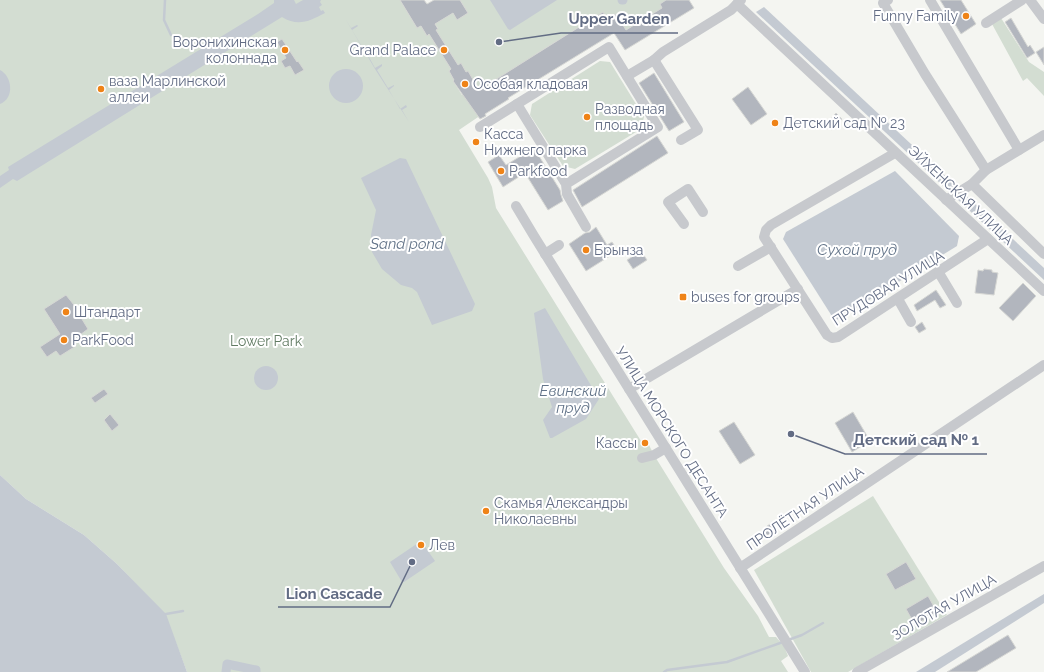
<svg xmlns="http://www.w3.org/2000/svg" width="1044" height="672" viewBox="0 0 1044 672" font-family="Raleway,sans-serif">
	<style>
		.green { fill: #d3ddd2 }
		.water { fill: #c4cad2 }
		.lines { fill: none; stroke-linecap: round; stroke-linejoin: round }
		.stream { stroke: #c4cad2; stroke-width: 2.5 }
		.canal { stroke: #c4cad2; stroke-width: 9 }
		.building { fill: #b2b6be; stroke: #d6d7d4 }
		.minor { stroke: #c7c9cd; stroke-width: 10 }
		.poi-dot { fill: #ef8317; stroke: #fff; stroke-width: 1.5 }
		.labels { text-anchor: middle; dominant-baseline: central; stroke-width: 4; stroke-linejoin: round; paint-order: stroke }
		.poi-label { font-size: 14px; fill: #626c84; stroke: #fff; text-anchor: start }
		.street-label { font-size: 14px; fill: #626c84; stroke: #fff }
		.park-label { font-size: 14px; fill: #617b63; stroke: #fff }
		.water-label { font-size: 15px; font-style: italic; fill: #637489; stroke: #fff }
		.leader { fill: none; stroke: #626c84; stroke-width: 1.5 }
		.callout-dot { fill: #626c84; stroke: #fff; stroke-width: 1.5 }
		.callout-label { font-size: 15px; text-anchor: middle; font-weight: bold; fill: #626c84; stroke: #fff; stroke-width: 4; stroke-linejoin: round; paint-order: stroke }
	</style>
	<rect width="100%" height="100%" fill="#f4f5f1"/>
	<g class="green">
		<polygon points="0,0 400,0 417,28 421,26 427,36 429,34 451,69 449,71 454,80 453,81 462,95 464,95 487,111 459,130 488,178 492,187 496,208 641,441 646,439 654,455 724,568 758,616 769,637 776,637 784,646 788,656 781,661 788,672 187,672 165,614 117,564 84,535 26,499 0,475"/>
		<polygon points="460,0 666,0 660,4 662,8 626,30 616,14 607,19 603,12 536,54 540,61 527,60 478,91 477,86 468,72 466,72 458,65 436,30 438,28 435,24 453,13 457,20 468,13"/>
		<polygon points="1001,18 1029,62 1044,72 1044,96 1027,78 1023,81 992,24"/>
		<polygon points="600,61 610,62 644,117 641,129 575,169 563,166 530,115 532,104"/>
		<polygon points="873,496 947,615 848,672 811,672 754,570"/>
	</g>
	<g class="water">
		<path d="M 274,0 L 294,0 L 296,4 L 303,0 L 321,0 L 320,2 L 322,5 L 319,7 L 321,11 L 323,10 L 325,13 C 310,21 298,27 282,17 L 17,181 L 13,179 L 0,188 L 0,176 L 9,170 L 8,167 L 258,14 L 274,3 Z"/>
		<polygon points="490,0 557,0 510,30 508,29"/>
		<polygon points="764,7 1044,268 1044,280 756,12"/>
		<polygon points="346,20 351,28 357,25 358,26 352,30 363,48 369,45 370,46 365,50 375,68 382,64 382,66 377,70 388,88 394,85 394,86 389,90 400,109 406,105 407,107 402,110 409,122 375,69"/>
		<circle cx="346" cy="86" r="17"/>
		<path d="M 0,70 C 12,76 15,98 0,104 Z"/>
		<polygon points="400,158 406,159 475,304 472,311 432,325 417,292 412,288 401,285 382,269 372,252 371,235 376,210 361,178"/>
		<polygon points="895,171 959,236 957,246 835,321 783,239 786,232"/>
		<polygon points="545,308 599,399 586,419 552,438 550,438 543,420 552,407 543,379 534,313"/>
		<circle cx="266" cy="378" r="12"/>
		<polygon points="0,475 26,499 84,535 117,564 166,614 187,672 0,672"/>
		<polygon points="421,541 435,561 404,582 402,582 390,562"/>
		<polygon points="1044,594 1044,603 935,672 916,672"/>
	</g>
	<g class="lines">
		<g class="stream">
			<polyline points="165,0 164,20 171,35"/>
			<polyline points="166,614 183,611"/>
			<polyline points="788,640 802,635 823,623"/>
			<polyline points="664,672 667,670 727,662 783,642"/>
		</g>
		<g class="canal">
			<polyline points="622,0 623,0"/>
			<polyline points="226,672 227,664 256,670 256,672"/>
		</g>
	</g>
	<g class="building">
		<polygon points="400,0 424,0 427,4 434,0 460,0 468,13 457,20 453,13 435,24 438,29 436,30 458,65 461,63 466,72 468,71 479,90 603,12 607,19 616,14 626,30 662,8 660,4 666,0 689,0 694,8 625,50 614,33 508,98 509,99 485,114 486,116 480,119 453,81 454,80 449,71 451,69 429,34 427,36 421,26 417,28"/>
		<polygon points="940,0 961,0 976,24 961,34"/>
		<polygon points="1011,18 1028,47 1030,45 1035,53 1027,58 1005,22"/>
		<polygon points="282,39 297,62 298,61 304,70 295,75 290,66 285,68 281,61 286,58 277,42"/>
		<polygon points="1044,47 1044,65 1036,52"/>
		<polygon points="654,73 684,122 669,131 639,83"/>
		<polygon points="748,87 767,114 751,125 732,99"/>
		<polygon points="836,113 842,119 832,130 826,125"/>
		<polygon points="657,136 668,153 582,207 573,190"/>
		<polygon points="534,148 560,190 561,195 563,201 548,210 525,173 503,187 488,162 499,155 506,165"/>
		<polygon points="596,227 607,245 612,242 616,248 611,251 613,254 586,271 569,244 585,233 590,232"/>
		<polygon points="641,251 647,260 633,269 627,260"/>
		<polygon points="984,269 992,270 992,272 998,273 994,295 975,293 978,270 983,271"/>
		<polygon points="1023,283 1036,296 1013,321 999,308"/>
		<polygon points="936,290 946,305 940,308 935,300 917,311 914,305"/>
		<polygon points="66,295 78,310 77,311 88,329 76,338 76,346 60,356 56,351 47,357 40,347 60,334 44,309"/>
		<polygon points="922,322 926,329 919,333 915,327"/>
		<polygon points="104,389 108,394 95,403 91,398"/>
		<polygon points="853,412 870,441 852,452 835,423"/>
		<polygon points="110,414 119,425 112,431 104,420"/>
		<polygon points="734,422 755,455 740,464 719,431"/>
		<polygon points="770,524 774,531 766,536 762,530"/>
		<polygon points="906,562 916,579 895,590 886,574"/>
		<polygon points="928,596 937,612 915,625 906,609"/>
		<polygon points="1008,635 1016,648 976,672 947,672"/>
	</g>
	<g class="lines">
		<g class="minor">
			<polyline points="888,0 883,3 925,74 986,170"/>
			<polyline points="930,0 1019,150"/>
			<polyline points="1030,0 1044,19"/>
			<polyline points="737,4 1044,291"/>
			<polyline points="986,23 1022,0"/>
			<polyline points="654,60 698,130 681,140"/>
			<polyline points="627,76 654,60 663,52 731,10 741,0"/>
			<polyline points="480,127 517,104"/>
			<polyline points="895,153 771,225 766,230 764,237 827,335 832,338 838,337 988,239"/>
			<polyline points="566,184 658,127 609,47 517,104 566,184 567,194 586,227"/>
			<polyline points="972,184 1044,254"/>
			<polyline points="946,200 972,184 986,170 1044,135"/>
			<polyline points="516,206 534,236 805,672"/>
			<polyline points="684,224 668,202 688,189 703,212"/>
			<polyline points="545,254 559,245"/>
			<polyline points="738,266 771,247"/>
			<polyline points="939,273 957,303"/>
			<polyline points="898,299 911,322"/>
			<polyline points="629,389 798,289"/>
			<polyline points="642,458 654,455 666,448"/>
			<polyline points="740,568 1044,365"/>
			<polyline points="857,672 1044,566"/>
		</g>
	</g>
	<g class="poi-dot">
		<circle cx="966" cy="16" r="4"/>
		<circle cx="285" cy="50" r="4"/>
		<circle cx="444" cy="50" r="4"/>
		<circle cx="465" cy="84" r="4"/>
		<circle cx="101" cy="89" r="4"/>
		<circle cx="587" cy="117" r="4"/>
		<circle cx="775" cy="123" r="4"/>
		<circle cx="476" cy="142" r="4"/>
		<circle cx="501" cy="171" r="4"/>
		<circle cx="586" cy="250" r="4"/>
		<rect x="679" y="293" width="8" height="8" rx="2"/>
		<circle cx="66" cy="312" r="4"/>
		<circle cx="64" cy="340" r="4"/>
		<circle cx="645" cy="443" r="4"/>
		<circle cx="486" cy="511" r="4"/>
		<circle cx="421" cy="545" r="4"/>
	</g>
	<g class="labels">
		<g class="poi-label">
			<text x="958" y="16" text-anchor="end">Funny Family</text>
			<text x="277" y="42" text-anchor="end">Воронихинская<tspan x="277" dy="16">колоннада</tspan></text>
			<text x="436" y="50" text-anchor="end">Grand Palace</text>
			<text x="109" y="81">ваза Марлинской<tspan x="109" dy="16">аллеи</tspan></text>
			<text x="473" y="84">Особая кладовая</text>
			<text x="595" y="109">Разводная<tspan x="595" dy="16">площадь</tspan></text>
			<text x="783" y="123">Детский сад № 23</text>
			<text x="484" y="134">Касса<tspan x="484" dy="16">Нижнего парка</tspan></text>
			<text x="509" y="171">Parkfood</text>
			<text x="594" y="250">Брынза</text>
			<text x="691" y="297">buses for groups</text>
			<text x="74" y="312">Штандарт</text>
			<text x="72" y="340">ParkFood</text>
			<text x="637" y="443" text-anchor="end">Кассы</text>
			<text x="494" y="503">Скамья Александры<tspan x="494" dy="16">Николаевны</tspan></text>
			<text x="429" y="545">Лев</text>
		</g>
		<g class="street-label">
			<text transform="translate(961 195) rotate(43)">ЭЙХЕНСКАЯ УЛИЦА</text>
			<text transform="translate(888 288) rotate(-32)">ПРУДОВАЯ УЛИЦА</text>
			<text transform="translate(672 432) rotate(58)">УЛИЦА МОРСКОГО ДЕСАНТА</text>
			<text transform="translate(805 508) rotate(-34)">ПРОЛЁТНАЯ УЛИЦА</text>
			<text transform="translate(944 607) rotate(-30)">ЗОЛОТАЯ УЛИЦА</text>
		</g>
		<g class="park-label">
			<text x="266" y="341">Lower Park</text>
		</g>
		<g class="water-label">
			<text x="407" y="244">Sand pond</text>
			<text x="857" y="250">Сухой пруд</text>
			<text x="573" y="391">Евинский<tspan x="573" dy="17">пруд</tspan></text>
		</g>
	</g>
	<path class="leader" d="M499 42L561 33H678M791 434L845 454H987M412 562L390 607H278"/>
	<g class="callout-dot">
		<circle cx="499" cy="42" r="4"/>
		<circle cx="791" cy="434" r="4"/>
		<circle cx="412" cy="562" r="4"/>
	</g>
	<g class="callout-label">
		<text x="619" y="24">Upper Garden</text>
		<text x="916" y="445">Детский сад № 1</text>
		<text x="334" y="599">Lion Cascade</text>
	</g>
</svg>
